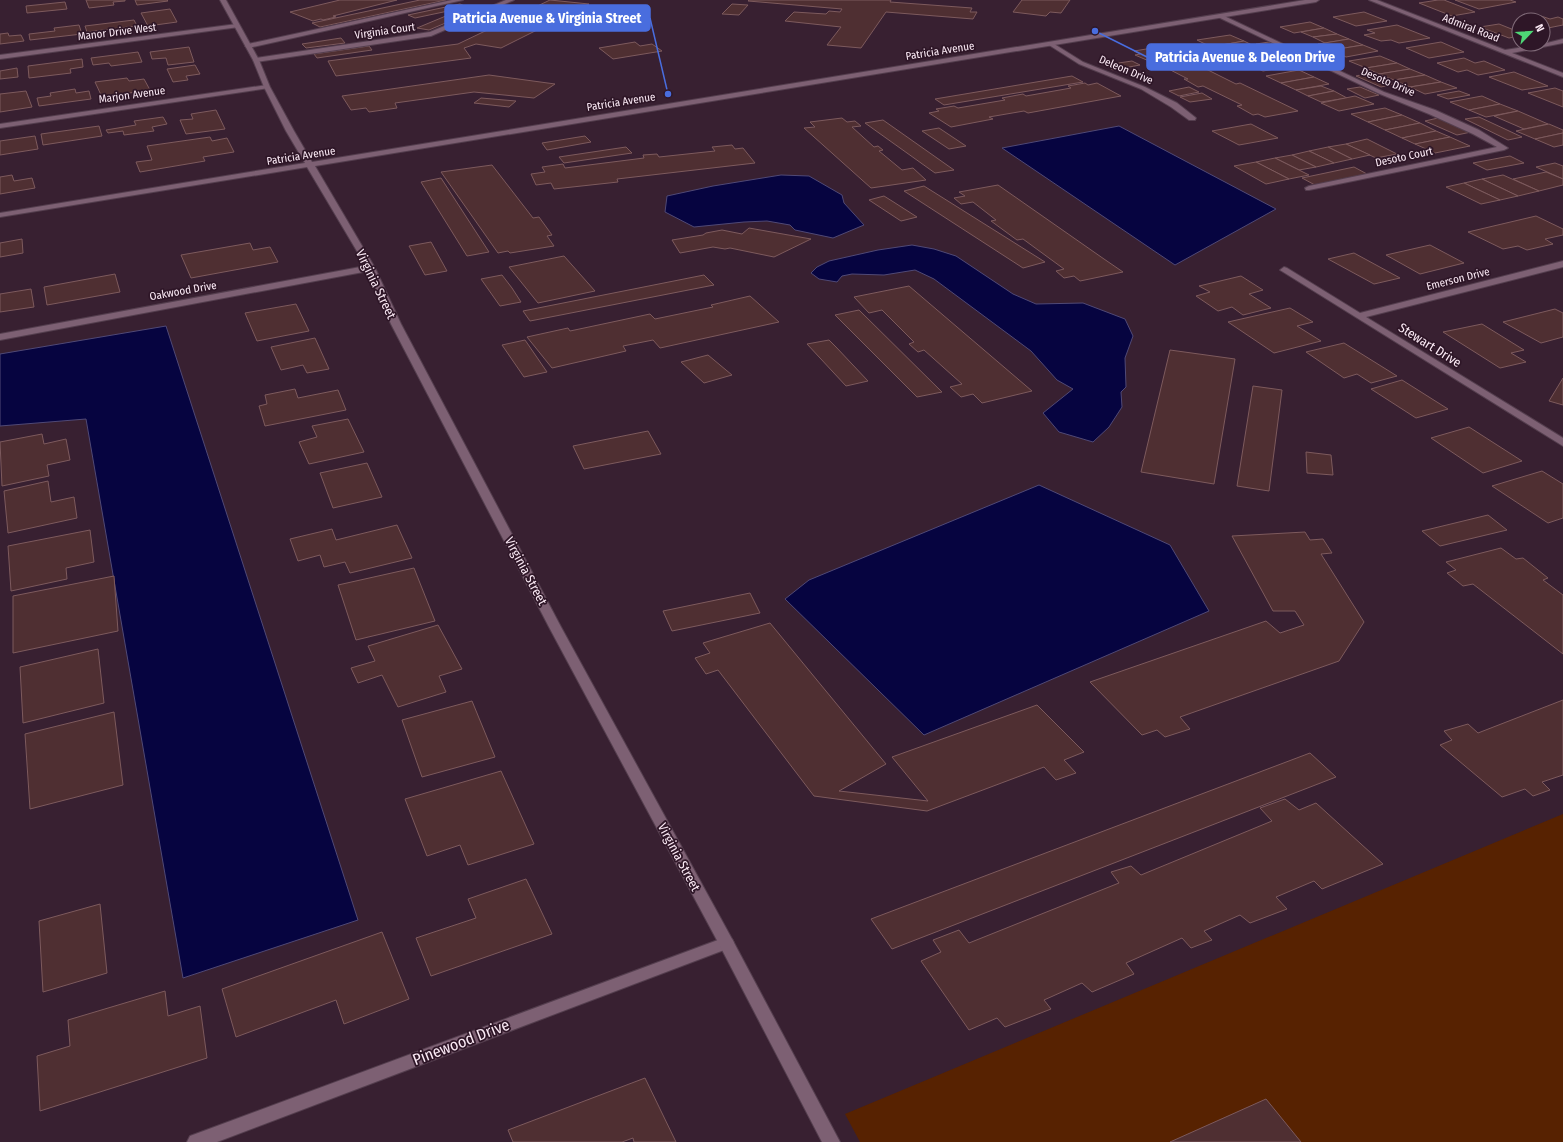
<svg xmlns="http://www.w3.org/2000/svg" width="1563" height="1142" viewBox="0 0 1563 1142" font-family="'Fira Sans Condensed',sans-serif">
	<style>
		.green { fill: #572201 }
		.water { fill: #060440; stroke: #504976 }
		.building { fill: #4f2f32; stroke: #7d5a5d }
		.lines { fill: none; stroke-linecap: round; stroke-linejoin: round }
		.street-casing { stroke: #543e4e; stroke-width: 2 }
		.secondary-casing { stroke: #543e4e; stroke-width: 2 }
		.street { fill: #7d6073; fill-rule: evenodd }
		.secondary { fill: #7d6073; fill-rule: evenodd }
		.labels { text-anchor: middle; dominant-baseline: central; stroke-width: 3.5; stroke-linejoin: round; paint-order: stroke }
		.far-street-label { font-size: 11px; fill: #fbeaf5; stroke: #2e1627 }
		.street-label { font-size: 13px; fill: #fbeaf5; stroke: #2e1627 }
		.near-street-label { font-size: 16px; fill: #fbeaf5; stroke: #2e1627 }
		.leader { fill: none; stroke: #496dde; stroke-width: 1.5 }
		.callout-dot { fill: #496dde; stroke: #2e1627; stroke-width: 1.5 }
		.callout { fill: #496dde; stroke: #496dde; stroke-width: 1.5 }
		.callout-label { font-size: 14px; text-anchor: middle; font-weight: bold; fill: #fff }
	</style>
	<rect width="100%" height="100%" fill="#382031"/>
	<polygon class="green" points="1563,814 1563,1142 860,1142 845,1114"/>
	<g class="water">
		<polygon points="1119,126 1276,209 1175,265 1002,148"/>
		<polygon points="781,175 809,176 842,195 844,203 864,225 833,238 795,230 790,225 767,221 744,222 694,227 665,212 667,196 713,186"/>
		<polygon points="912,245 934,249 956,256 1013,294 1036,304 1083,303 1125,319 1133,336 1125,358 1126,387 1121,392 1122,407 1109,427 1093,442 1059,432 1043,413 1073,389 1057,380 1031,351 934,279 915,270 884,275 852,274 842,276 837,282 819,279 811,273 817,267 829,261 878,250"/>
		<polygon points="166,326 358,920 183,978 86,419 0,426 0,354"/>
		<polygon points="1039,485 1170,545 1209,611 924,735 785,599 809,580"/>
	</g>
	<g class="building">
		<polygon points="86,0 125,0 125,1 113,2 114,5 89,8"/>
		<polygon points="135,0 167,0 168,1 137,5"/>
		<polygon points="340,0 397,0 333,16 336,17 323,20 321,19 313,21 290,12"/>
		<polygon points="420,0 446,0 320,27 312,23"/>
		<polygon points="550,0 589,4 501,48 476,44 464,48 471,58 336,76 328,61 458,44"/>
		<polygon points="749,0 891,0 890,2 972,8 970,12 977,12 973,19 886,12 861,48 827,45 841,27 785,21 794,12 826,14 829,11 840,12 842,9 748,1"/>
		<polygon points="1022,0 1070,0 1061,13 1050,12 1046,16 1013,12"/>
		<polygon points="1438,0 1444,0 1475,12 1452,16 1419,3"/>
		<polygon points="1455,0 1510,0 1516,2 1479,9"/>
		<polygon points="65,2 67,9 27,13 26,6"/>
		<polygon points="460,4 467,7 415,18 408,15"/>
		<polygon points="732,4 748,5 739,15 722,14"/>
		<polygon points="465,8 476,10 429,30 417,28"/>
		<polygon points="170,9 177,22 148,26 141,13"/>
		<polygon points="1364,12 1387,21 1356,26 1333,17"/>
		<polygon points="1541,16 1550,19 1558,17 1563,19 1563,25 1543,29 1543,20 1516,20"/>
		<polygon points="134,20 137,26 87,32 85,26"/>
		<polygon points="1310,22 1324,28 1294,33 1280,27"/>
		<polygon points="1499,24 1519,32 1519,36 1509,38 1480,27"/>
		<polygon points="79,25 82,34 30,40 29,34 55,31 54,28"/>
		<polygon points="1397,25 1430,38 1399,43 1391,40 1381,41 1364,35 1375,33 1367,30"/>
		<polygon points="1324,28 1337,34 1313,37 1301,32"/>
		<polygon points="8,33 9,36 21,35 24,41 0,44 0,34"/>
		<polygon points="1337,34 1349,39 1325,43 1313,37"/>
		<polygon points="1230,35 1244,41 1211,47 1197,40"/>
		<polygon points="341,38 345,43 306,48 302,44"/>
		<polygon points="1349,39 1363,45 1332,50 1318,44"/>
		<polygon points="1244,41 1256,47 1223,52 1211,47"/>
		<polygon points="635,42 640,46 652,44 662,51 613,59 599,48"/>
		<polygon points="1269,42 1279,47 1289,51 1276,54 1256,44"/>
		<polygon points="1441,42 1464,52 1429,58 1406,48"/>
		<polygon points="1363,45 1378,51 1346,57 1332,50"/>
		<polygon points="369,46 372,50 317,58 314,54"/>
		<polygon points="1165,46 1204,65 1200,66 1236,84 1240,83 1298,111 1265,117 1258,114 1253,115 1237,106 1242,105 1203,86 1198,87 1184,79 1188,79 1153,61 1149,61 1135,55 1140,54 1134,51"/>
		<polygon points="189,47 194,62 168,65 166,58 152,59 150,52"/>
		<polygon points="138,52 142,62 111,66 109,63 93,65 91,58"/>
		<polygon points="1380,56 1397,63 1366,68 1349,61"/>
		<polygon points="1281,58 1297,65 1263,71 1248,64"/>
		<polygon points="1464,58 1475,63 1484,61 1505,70 1478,75 1467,70 1458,72 1437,63"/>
		<polygon points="82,59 83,67 70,69 71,73 29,78 28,66"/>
		<polygon points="1132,61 1140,65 1113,70 1105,65"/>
		<polygon points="1397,63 1410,69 1379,74 1366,68"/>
		<polygon points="195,65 200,74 186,76 188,80 173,82 167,69"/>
		<polygon points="17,68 18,77 0,79 0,71"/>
		<polygon points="1410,69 1425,75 1394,80 1379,74"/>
		<polygon points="1299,70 1314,77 1281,83 1266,76"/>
		<polygon points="1514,72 1548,86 1522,90 1489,77"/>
		<polygon points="1369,73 1394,84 1381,87 1356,76"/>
		<polygon points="489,75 555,84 534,98 474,92 395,103 397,108 369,112 366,108 351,110 342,96"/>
		<polygon points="1425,75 1441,82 1410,87 1394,80"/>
		<polygon points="1072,76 1083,82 944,105 935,99"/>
		<polygon points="1314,77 1329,84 1296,90 1281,83"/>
		<polygon points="127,78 129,81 144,79 150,90 102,97 95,82"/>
		<polygon points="1441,82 1457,88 1425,94 1410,87"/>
		<polygon points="1085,83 1088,85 1097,83 1121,96 1028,113 1024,111 989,117 993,119 951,127 929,113 939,111 936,109 954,106 958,108 1005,100 1002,98 1023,94 1026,96 1071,88 1068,86"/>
		<polygon points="1321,86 1334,91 1308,96 1296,90"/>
		<polygon points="1189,87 1199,92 1179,96 1169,91"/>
		<polygon points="1360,87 1379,95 1365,98 1347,89"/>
		<polygon points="1555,88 1563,91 1563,107 1528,93"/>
		<polygon points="75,89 76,93 89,91 91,99 39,106 37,98 51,96 50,93"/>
		<polygon points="26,91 32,107 0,112 0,94"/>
		<polygon points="1334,91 1347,98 1321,102 1308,96"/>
		<polygon points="1459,91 1470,95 1448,99 1437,95"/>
		<polygon points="1202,93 1212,99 1190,102 1180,97"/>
		<polygon points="1355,96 1374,104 1339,111 1321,103"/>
		<polygon points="1482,96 1500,104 1469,110 1450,102"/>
		<polygon points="481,98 516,101 509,107 474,103"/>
		<polygon points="1500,104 1518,111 1486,117 1469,110"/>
		<polygon points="1385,108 1402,115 1368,122 1351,114"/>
		<polygon points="216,110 225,129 186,134 180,120 193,119 191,114"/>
		<polygon points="1518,111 1548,124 1524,129 1494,116"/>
		<polygon points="1402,115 1420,123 1385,130 1368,122"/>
		<polygon points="163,117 167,124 152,127 154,131 124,135 123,131 108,133 106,130 136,125 134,121"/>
		<polygon points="1479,117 1522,137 1508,140 1465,119"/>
		<polygon points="842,118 847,122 855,121 861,126 852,127 874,147 878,146 883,150 879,151 902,170 913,168 926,180 871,188 804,128 815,127 810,122"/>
		<polygon points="1438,118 1471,132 1457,135 1425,121"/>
		<polygon points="883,120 954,170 935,173 865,123"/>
		<polygon points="1420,123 1436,131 1402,138 1385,130"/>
		<polygon points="1251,124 1278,138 1239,145 1212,131"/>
		<polygon points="1549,124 1563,130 1563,133 1535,139 1516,131"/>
		<polygon points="99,126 102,136 43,145 41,134"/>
		<polygon points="939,128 966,146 949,149 922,131"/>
		<polygon points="1436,131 1450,137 1415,144 1402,138"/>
		<polygon points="1563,133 1563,145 1554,147 1535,139"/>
		<polygon points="35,136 38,149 0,155 0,141"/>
		<polygon points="585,136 591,142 547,150 542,143"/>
		<polygon points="210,137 212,141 227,138 234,152 203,157 205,161 140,172 136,162 152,160 147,146"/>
		<polygon points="1450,137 1470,146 1435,153 1415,144"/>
		<polygon points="1367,139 1397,154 1376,158 1346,144"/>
		<polygon points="1346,144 1370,155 1352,159 1328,147"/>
		<polygon points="732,145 735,149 743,148 755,163 617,179 618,182 554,189 551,183 536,185 531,174 545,172 542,167 563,164 565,168 644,158 643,155 657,154 659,157 715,151 712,147"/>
		<polygon points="626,147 632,153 564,163 559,157"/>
		<polygon points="1328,147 1352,159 1334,163 1309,151"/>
		<polygon points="1309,151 1334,163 1316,167 1292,155"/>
		<polygon points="1292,155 1316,167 1299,170 1275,158"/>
		<polygon points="1510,156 1524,163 1487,170 1473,163"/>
		<polygon points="1275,158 1309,175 1289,179 1256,162"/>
		<polygon points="1256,162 1289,179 1266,184 1234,166"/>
		<polygon points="1555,163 1563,166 1563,179 1536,167"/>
		<polygon points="492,165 533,218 539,217 552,235 547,236 554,246 510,253 508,251 498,253 441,172"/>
		<polygon points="1354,167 1367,174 1315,185 1302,178"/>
		<polygon points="1546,172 1563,179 1563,185 1539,191 1513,179"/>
		<polygon points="12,175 14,181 32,178 35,188 0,194 0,177"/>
		<polygon points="1503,175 1539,191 1518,196 1482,179"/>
		<polygon points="441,178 489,252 467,256 421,182"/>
		<polygon points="1482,179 1518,196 1500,200 1464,183"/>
		<polygon points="1464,183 1500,200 1481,204 1446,187"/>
		<polygon points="998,185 1104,259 1123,272 1080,281 1074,276 1064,278 1056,271 1064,269 1023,239 1017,240 991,221 996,220 973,202 961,204 954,198 965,196 959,192"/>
		<polygon points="924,186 1045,262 1023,268 904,191"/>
		<polygon points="884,196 892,201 917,217 901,221 869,200"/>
		<polygon points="1536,216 1563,229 1563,235 1545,239 1553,244 1527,250 1518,246 1503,249 1468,232"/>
		<polygon points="749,228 811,239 774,257 730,248 725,249 713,247 680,253 672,240 703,235 706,233 722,230 742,234"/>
		<polygon points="22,239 23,253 0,257 0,243"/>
		<polygon points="431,242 447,271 425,275 409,246"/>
		<polygon points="250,243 253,250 270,247 278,262 191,278 181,255"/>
		<polygon points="1430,245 1464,263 1420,274 1386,255"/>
		<polygon points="1354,253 1400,278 1374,284 1328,259"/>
		<polygon points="564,256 595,291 538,303 509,267"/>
		<polygon points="115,274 120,292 47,305 44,287"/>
		<polygon points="502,275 512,288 521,302 500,306 481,279"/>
		<polygon points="704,275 714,285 530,321 523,311"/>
		<polygon points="1241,276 1263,290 1249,294 1271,308 1243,315 1232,307 1218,311 1196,296 1210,292 1199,286"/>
		<polygon points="909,286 1032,391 982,403 973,394 961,397 950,387 962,384 924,350 918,352 909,344 914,342 882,310 869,313 854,297"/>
		<polygon points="31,289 34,307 0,312 0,294"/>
		<polygon points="750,296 779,322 660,348 653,340 623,346 626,351 552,368 527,337 568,328 570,331 650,314 655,319 713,307 711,305"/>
		<polygon points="296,304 309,331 257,341 245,313"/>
		<polygon points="1290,308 1313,322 1297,326 1321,341 1274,353 1228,322"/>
		<polygon points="1555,309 1563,313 1563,337 1541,343 1503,322"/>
		<polygon points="859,310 942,392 917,397 835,315"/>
		<polygon points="1482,324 1524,350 1511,353 1526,362 1500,368 1443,332"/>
		<polygon points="315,338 329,369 307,373 303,365 281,370 271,347"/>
		<polygon points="525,340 547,372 524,377 502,345"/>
		<polygon points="829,340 836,347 868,381 846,386 807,344"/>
		<polygon points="1344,343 1397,376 1371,383 1357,374 1344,378 1306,352"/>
		<polygon points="1170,350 1235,359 1214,484 1141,472"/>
		<polygon points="708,355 732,375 704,383 681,362"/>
		<polygon points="1563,378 1563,405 1549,401"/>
		<polygon points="1402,380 1448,409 1416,418 1371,389"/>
		<polygon points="1253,386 1282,390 1269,491 1237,486"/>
		<polygon points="295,389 298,398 338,390 346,410 265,426 259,406 267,404 265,395"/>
		<polygon points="348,419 364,452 309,464 299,442 317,437 312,426"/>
		<polygon points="1469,427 1522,461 1483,473 1431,438"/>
		<polygon points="648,431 661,454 584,469 573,446"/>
		<polygon points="42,434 44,444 66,439 70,460 47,465 49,476 2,486 0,442"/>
		<polygon points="1306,452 1331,455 1333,475 1307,473"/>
		<polygon points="367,463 382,497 333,508 320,473"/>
		<polygon points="1542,471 1563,484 1563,518 1548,523 1492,486"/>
		<polygon points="48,481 51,502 74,497 77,518 8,533 4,491"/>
		<polygon points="1488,515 1507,530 1440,546 1422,531"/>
		<polygon points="397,525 412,558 350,573 345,562 324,567 320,555 298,561 290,539 332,529 336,540"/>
		<polygon points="90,530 94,562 66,568 67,579 11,591 8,546"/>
		<polygon points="1305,532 1310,540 1323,539 1332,553 1321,554 1364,622 1339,661 1180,717 1190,729 1165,737 1157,730 1142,735 1090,682 1266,621 1280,633 1304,625 1295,611 1273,611 1232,536"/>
		<polygon points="1501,548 1516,559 1523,558 1548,578 1543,580 1563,595 1563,654 1473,584 1463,586 1447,573 1456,570 1446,562"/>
		<polygon points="414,568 435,621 356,640 338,585"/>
		<polygon points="114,576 118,631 13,653 13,596"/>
		<polygon points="750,593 760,613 672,631 663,611"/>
		<polygon points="770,623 886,764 839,791 928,801 892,757 1037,705 1084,752 1064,760 1076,773 1056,780 1044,767 927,811 814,796 718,670 706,674 695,658 710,653 703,643"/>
		<polygon points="438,625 462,669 439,676 446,692 398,707 382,675 358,683 351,668 375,661 368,646"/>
		<polygon points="98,649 104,703 23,723 20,667"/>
		<polygon points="1563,700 1563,775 1542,782 1550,790 1533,796 1525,789 1502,797 1440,745 1452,740 1444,731 1468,724 1478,733"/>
		<polygon points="472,701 495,757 422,777 402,720"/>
		<polygon points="114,712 123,785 30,809 25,734"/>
		<polygon points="1310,753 1336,777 892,949 871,919"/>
		<polygon points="501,771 534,844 468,865 460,845 427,856 405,799"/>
		<polygon points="1285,799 1299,810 1316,803 1383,864 1322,889 1314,881 1276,897 1287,909 1250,923 1240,915 1204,931 1212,940 1191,948 1182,938 1126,963 1134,974 1092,992 1082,983 1044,1000 1051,1009 1005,1027 997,1018 969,1030 921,961 941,952 933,940 959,930 969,943 1119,883 1111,872 1131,866 1141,875 1272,821 1260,808"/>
		<polygon points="526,879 552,934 431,976 416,938 476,918 468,899"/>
		<polygon points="100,904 107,973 43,992 39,921"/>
		<polygon points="382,932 409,999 344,1024 336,1000 236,1037 222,989"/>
		<polygon points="165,991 168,1016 200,1006 207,1058 40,1111 37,1056 70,1046 68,1020"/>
		<polygon points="645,1078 676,1142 634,1142 633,1138 622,1142 513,1142 508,1130"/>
		<polygon points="1266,1099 1301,1142 1170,1142"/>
	</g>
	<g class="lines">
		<defs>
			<g id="street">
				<polygon points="452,0 463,0 248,48 245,46 248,44"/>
				<polygon points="506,0 514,0 431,36 256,62 253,60 256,58 430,32"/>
				<polygon points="1369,0 1377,0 1505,50 1543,44 1563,39 1563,43 1512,53 1563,73 1563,77"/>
				<polygon points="1218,15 1222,15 1384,92 1435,110 1479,130 1508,148 1504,150 1309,190 1306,190 1305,188 1309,186 1497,147 1473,134 1429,114 1380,94 1218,17"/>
				<polygon points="237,24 240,26 239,27 0,59 0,55"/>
				<polygon points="1051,42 1083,62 1145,87 1177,103 1196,118 1195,120 1189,120 1171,107 1141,89 1079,64 1049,45 1049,43"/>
				<polygon points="267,85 269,86 269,88 0,128 0,124"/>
				<polygon points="1563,261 1563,267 1366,317 1563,438 1563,446 1280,270 1284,267 1287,268 1360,313"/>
				<polygon points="371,265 375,268 374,270 0,340 0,334"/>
				<polygon points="726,937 732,939 734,943 732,947 217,1142 187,1142 190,1136"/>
			</g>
			<polygon id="secondary" points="220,0 226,0 259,60 270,87 294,131 312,162 1305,0 1319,0 1316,2 315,166 375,268 401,324 561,627 732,939 840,1142 822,1142 719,944 549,627 391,324 367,268 307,167 0,217 0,213 305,163 286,131 264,87 253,60"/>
		</defs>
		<use href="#street" class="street-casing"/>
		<use href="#secondary" class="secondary-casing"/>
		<use href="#street" class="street"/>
		<use href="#secondary" class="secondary"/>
	</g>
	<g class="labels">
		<g class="far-street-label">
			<text transform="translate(1471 28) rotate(21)">Admiral Road</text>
			<text transform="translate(385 31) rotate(-8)">Virginia Court</text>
			<text transform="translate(117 32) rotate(-7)">Manor Drive West</text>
			<text transform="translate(940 51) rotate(-9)">Patricia Avenue</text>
			<text transform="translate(1126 70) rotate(23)">Deleon Drive</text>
			<text transform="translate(1388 82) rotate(23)">Desoto Drive</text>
			<text transform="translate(132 95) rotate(-8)">Marjon Avenue</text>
			<text transform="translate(621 102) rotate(-9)">Patricia Avenue</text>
			<text transform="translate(301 156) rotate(-9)">Patricia Avenue</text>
			<text transform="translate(1404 157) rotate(-12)">Desoto Court</text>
			<text transform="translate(1458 279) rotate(-14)">Emerson Drive</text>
			<text transform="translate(183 291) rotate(-10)">Oakwood Drive</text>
		</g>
		<g class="street-label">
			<text transform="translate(376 284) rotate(64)">Virginia Street</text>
			<text transform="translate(1430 345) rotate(32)">Stewart Drive</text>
			<text transform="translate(526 571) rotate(62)">Virginia Street</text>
			<text transform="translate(679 857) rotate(62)">Virginia Street</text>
		</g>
		<g class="near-street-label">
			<text transform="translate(461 1042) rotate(-21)">Pinewood Drive</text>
		</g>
	</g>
	<path class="leader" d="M668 94L650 18M1095 31L1147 57"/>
	<g class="callout-dot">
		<circle cx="668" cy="94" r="4"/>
		<circle cx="1095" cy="31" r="4"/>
	</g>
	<g class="callout">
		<rect x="445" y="5" width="205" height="26" rx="4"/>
		<rect x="1147" y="44" width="197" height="26" rx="4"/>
	</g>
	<g class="callout-label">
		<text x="547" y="23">Patricia Avenue &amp; Virginia Street</text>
		<text x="1245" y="62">Patricia Avenue &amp; Deleon Drive</text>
	</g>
	<g transform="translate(1531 32) rotate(65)"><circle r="19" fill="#2e1627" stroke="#806b79"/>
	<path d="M0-3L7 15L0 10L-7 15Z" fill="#4ed676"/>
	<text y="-6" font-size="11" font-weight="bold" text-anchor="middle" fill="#fbeaf5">N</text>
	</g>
</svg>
